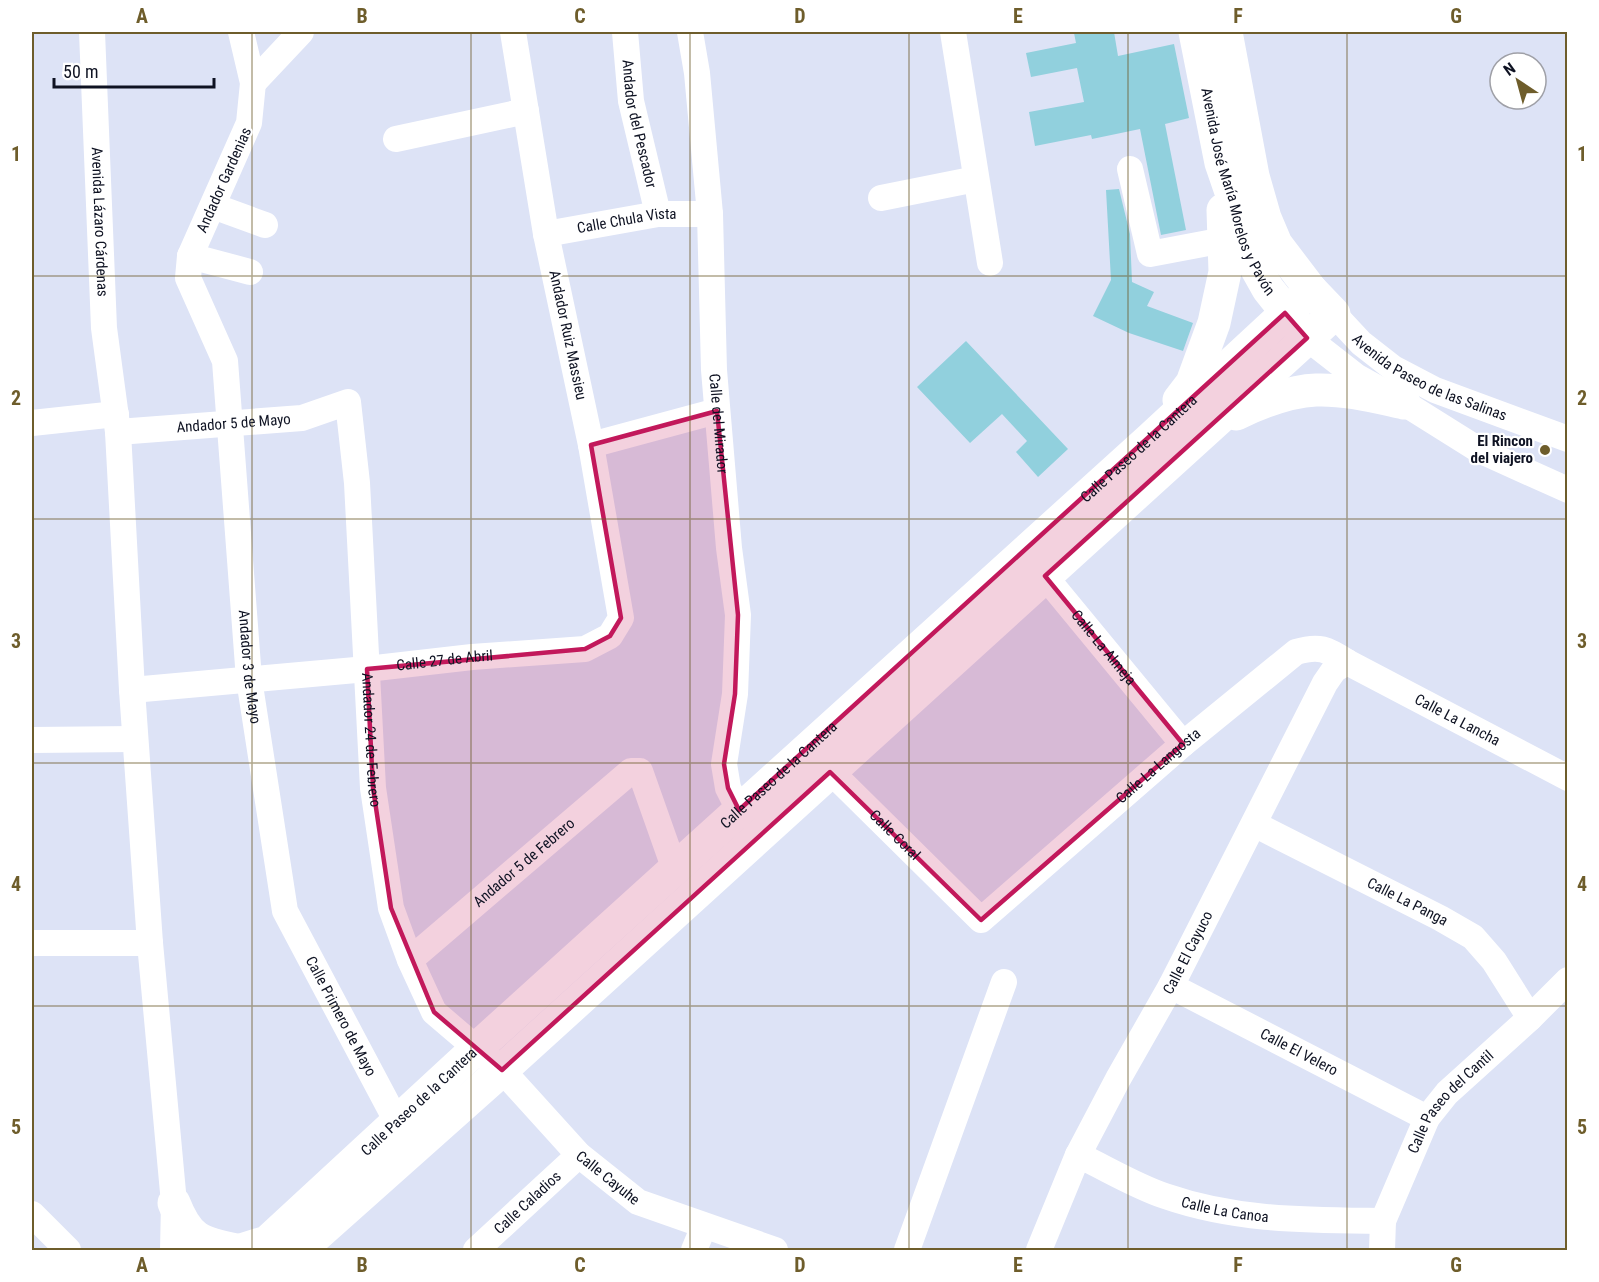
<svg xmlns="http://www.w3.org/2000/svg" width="1599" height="1282" viewBox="0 0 1599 1282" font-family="'Roboto Condensed',sans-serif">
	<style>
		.building { fill: #91d0dd }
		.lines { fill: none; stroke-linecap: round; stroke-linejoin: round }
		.minor { stroke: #fff; stroke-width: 26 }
		.major { stroke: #fff; stroke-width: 33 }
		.marked { fill: #c2185b; fill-opacity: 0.2; stroke: #c2185b; stroke-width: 4.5; stroke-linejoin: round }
		.grid { fill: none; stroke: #6e5d2b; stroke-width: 1.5; stroke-opacity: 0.55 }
		.poi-dot { fill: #6e5d2b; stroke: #fff; stroke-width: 2 }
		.labels { text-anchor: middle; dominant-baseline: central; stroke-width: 4.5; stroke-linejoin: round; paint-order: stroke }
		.street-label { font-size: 15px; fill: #0e1222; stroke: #fff }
		.poi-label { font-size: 15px; font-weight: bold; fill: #0e1222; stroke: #fff; text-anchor: end }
		.neatline { fill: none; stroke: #6e5d2b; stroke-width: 2 }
		.grid-label { font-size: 20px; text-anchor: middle; font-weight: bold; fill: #6e5d2b }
	</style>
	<rect width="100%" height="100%" fill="#dde3f6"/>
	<g class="building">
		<polygon points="1084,32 1114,32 1118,56 1174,44 1189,118 1165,124 1186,230 1161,235 1140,129 1092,139 1091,135 1035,146 1029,112 1084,102 1077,68 1031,77 1026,53 1076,43 1074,33"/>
		<polygon points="1119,189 1130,234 1132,282 1154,292 1147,306 1193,323 1183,351 1129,333 1093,316 1111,280 1106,190"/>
		<polygon points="966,341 1068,449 1038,477 1016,452 1027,441 1002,414 970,443 917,387"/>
	</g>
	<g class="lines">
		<g class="minor">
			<path id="s1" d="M 92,32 L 104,328 L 118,432 L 132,690 L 150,943 L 174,1203 L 173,1250"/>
			<path id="s2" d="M 241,32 L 253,83 L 249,123 L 190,256 L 188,278 L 225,361 L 249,679 L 285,911 L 397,1122"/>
			<path id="s3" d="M 625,32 L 631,101 L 658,214"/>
			<path id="s4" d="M 690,32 L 697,73 L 710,214 L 714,370 L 729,548 L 738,615 L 735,694 L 724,764 L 728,788 L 739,810"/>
			<polyline points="953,32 990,263"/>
			<polyline points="253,83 301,32"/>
			<polyline points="396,139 526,111"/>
			<polyline points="1130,169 1150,254 1224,240 1240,234"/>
			<polyline points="881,198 976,179"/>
			<polyline points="213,206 265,225"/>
			<path id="s5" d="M 546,234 L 658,214 L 710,214"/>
			<polyline points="190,256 250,272"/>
			<path id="s6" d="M 1334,314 L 1361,343 L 1393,368 L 1435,390 L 1568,439"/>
			<polyline points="1307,338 1357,377 1404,403 1479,450 1568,490"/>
			<polyline points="32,423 116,414"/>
			<path id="s7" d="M 118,432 L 302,418 L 348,402 L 357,483 L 373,788 L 391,908 L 410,960 L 434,1012 L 502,1070 L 579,1155 L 638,1202 L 775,1250"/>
			<polyline points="591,445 717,411"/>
			<path id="s8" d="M 1033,562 L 1183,744"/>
			<path id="s9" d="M 132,690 L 367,669 L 472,657 L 585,649 L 610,636 L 621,618 L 591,445 L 546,234 L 513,32"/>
			<polyline points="32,740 135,739"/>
			<path id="s10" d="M 818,759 L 981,920 L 1183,744 L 1296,652 C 1319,645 1327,649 1347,662 L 1568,778"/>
			<path id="s11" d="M 1254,824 L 1440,918 L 1473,937 L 1494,961 L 1530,1018"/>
			<polyline points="32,943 150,943"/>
			<path id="s12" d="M 410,960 L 631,771 L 640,771 L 675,870"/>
			<path id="s13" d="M 1171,986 L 1427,1118"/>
			<path id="s14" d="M 1078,1155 C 1106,1168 1135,1186 1165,1196 C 1237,1221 1308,1220 1383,1221"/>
			<polyline points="32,1214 68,1250"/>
			<path id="s15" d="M 476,1250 L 579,1155"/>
			<polyline points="694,1250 704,1226"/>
			<polyline points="907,1250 1004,982"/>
			<path id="s16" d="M 1039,1250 L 1078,1155 L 1118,1079 L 1171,986 L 1325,683 L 1334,670 L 1347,662"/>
			<path id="s17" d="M 1382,1250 L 1383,1221 L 1427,1118 L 1447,1093 L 1530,1018 L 1568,980"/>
		</g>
		<g class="major">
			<path id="s18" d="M 1195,32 L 1221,163 L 1233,198 L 1241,234 L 1250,257 L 1268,289 L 1299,328"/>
			<polyline points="1179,400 1192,383 1214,323 1225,272 1223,210"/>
			<path d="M 1236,414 C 1259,403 1291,391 1316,390 C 1346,389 1376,397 1404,403"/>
			<path d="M 174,1203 C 188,1239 200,1243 236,1250"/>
			<path id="s19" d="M 241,1250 L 267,1242 L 477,1048 L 1150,439 L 1311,290"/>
			<polyline points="300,1250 502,1070 1334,314 1311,290 1276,244 1265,218 1253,176 1226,32"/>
		</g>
	</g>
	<path class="marked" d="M 1285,313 L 1307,338 L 1045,576 L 1183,744 L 981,920 L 830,772 L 502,1070 L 434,1012 L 391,908 L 373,788 L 367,669 L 585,649 L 610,636 L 621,618 L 591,445 L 717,411 L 738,615 L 735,694 L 724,764 L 728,788 L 739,810 Z"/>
	<path class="grid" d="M 252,32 L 252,1250M 471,32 L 471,1250M 690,32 L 690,1250M 909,32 L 909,1250M 1128,32 L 1128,1250M 1347,32 L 1347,1250M 32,276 L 1568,276M 32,519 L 1568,519M 32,763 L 1568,763M 32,1006 L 1568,1006"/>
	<circle class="poi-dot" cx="1545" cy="450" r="6"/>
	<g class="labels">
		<g class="street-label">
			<text stroke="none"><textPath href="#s3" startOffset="93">Andador del Pescador</textPath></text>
			<text transform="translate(224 180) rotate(-66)">Andador Gardenias</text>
			<text stroke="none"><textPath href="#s18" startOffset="166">Avenida José María Morelos y Pavón</textPath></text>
			<text stroke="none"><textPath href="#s5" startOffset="82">Calle Chula Vista</textPath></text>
			<text stroke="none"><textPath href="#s1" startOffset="190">Avenida Lázaro Cárdenas</textPath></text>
			<text transform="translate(568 335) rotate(78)">Andador Ruiz Massieu</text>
			<text stroke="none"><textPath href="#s6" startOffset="117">Avenida Paseo de las Salinas</textPath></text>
			<text stroke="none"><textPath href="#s7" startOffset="116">Andador 5 de Mayo</textPath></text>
			<text stroke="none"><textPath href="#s4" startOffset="393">Calle del Mirador</textPath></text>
			<text stroke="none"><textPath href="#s19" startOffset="1206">Calle Paseo de la Cantera</textPath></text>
			<text stroke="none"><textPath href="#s8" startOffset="111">Calle La Almeja</textPath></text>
			<text stroke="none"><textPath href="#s9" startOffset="314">Calle 27 de Abril</textPath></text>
			<text stroke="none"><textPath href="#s2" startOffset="658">Andador 3 de Mayo</textPath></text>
			<text stroke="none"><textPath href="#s10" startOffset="822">Calle La Lancha</textPath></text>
			<text stroke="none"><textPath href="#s7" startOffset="572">Andador 24 de Febrero</textPath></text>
			<text stroke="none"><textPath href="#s10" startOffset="464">Calle La Langosta</textPath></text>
			<text stroke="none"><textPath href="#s19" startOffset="720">Calle Paseo de la Cantera</textPath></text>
			<text stroke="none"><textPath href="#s10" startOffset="108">Calle Coral</textPath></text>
			<text stroke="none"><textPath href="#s12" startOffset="150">Andador 5 de Febrero</textPath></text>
			<text stroke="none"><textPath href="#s11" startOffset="172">Calle La Panga</textPath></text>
			<text stroke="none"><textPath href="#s16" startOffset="333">Calle El Cayuco</textPath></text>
			<text stroke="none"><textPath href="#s2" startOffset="1024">Calle Primero de Mayo</textPath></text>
			<text stroke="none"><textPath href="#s13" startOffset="144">Calle El Velero</textPath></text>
			<text stroke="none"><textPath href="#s19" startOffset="234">Calle Paseo de la Cantera</textPath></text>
			<text stroke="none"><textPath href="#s17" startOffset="168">Calle Paseo del Cantil</textPath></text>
			<text stroke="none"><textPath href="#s7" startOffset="1095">Calle Cayuhe</textPath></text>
			<text stroke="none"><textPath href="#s15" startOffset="70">Calle Caladios</textPath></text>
			<text stroke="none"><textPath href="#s14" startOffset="158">Calle La Canoa</textPath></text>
		</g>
		<g class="poi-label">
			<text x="1533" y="441">El Rincon<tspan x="1533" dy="17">del viajero</tspan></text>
		</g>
	</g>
	<rect width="1599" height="1282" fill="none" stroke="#ffffff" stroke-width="66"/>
	<g transform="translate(1518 81) rotate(324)"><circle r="28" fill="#ffffff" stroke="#9fa0a7" stroke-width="1.5"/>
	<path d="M0-4.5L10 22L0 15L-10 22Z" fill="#6e5d2b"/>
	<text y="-9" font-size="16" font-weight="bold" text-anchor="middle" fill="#0e1222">N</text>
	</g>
	<path d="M54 78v9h160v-9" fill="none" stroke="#0e1222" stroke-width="3"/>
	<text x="63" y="78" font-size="18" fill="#0e1222" stroke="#ffffff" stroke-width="4.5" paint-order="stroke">50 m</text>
	<rect x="33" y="33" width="1533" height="1216" class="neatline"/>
	<g class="grid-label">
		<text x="142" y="23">A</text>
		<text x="362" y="23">B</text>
		<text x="580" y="23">C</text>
		<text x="800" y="23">D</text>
		<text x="1018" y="23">E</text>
		<text x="1238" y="23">F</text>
		<text x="1456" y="23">G</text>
		<text x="16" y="161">1</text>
		<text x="1582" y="161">1</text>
		<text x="16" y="405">2</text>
		<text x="1582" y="405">2</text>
		<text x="16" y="648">3</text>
		<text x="1582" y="648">3</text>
		<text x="16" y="891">4</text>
		<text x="1582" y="891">4</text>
		<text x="16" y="1134">5</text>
		<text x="1582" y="1134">5</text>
		<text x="142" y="1272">A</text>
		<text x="362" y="1272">B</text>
		<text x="580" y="1272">C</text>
		<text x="800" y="1272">D</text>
		<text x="1018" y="1272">E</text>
		<text x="1238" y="1272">F</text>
		<text x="1456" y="1272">G</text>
	</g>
</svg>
